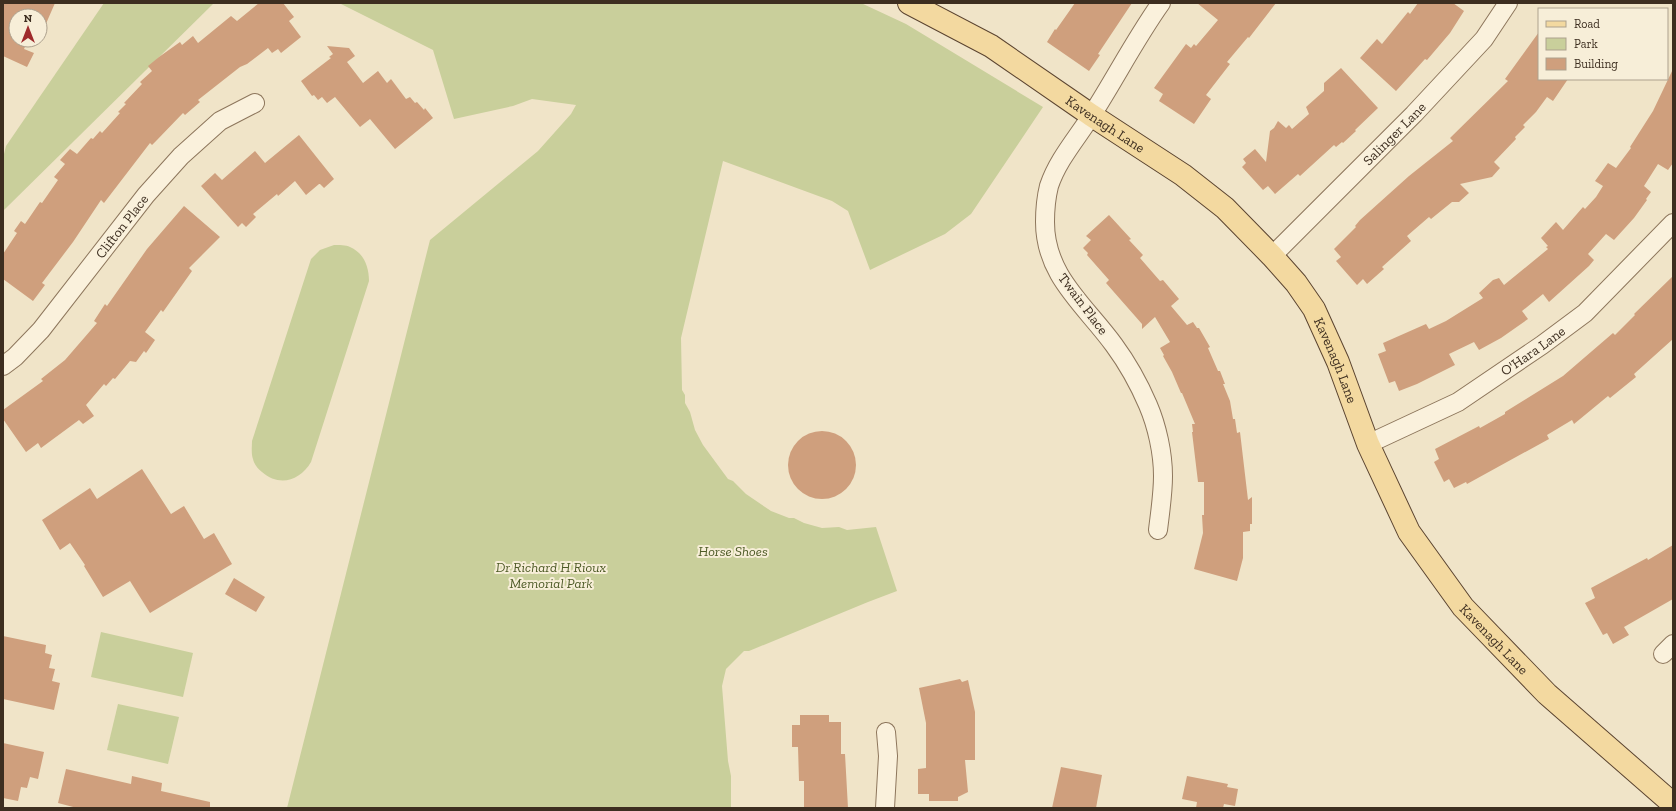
<svg xmlns="http://www.w3.org/2000/svg" width="1676" height="811" viewBox="0 0 1676 811" font-family="'Zilla Slab',serif">
	<style>
		.green { fill: #c9cf9b }
		.building { fill: #cf9f7d }
		.lines { fill: none; stroke-linecap: round; stroke-linejoin: round }
		.minor-casing { stroke: #8d765c; stroke-width: 20 }
		.major-casing { stroke: #5b4430; stroke-width: 24 }
		.minor { stroke: #faf1dc; stroke-width: 18 }
		.major { stroke: #f3d9a0; stroke-width: 22 }
		.labels { text-anchor: middle; dominant-baseline: central; stroke-width: 4; stroke-linejoin: round; paint-order: stroke }
		.street-label { font-size: 14px; fill: #3d2e20; stroke: #f7eed8 }
		.park-label { font-size: 14px; font-style: italic; fill: #4d5a26; stroke: #f7eed8 }
	</style>
	<rect width="100%" height="100%" fill="#f0e4c8"/>
	<g class="green">
		<polygon points="104,3 214,3 3,211 3,158 6,146"/>
		<polygon points="339,3 861,3 906,24 1043,107 971,214 945,234 870,270 848,211 832,201 723,161 681,338 682,390 685,395 685,403 690,412 695,430 703,445 728,479 733,481 746,494 771,511 789,518 794,518 804,523 822,528 839,527 847,530 876,527 897,591 868,602 749,651 744,651 726,669 722,686 728,761 731,776 731,808 287,808 430,240 538,151 571,114 576,105 532,99 513,106 454,119 433,50"/>
		<path d="M 334,245 C 339,245 346,245 350,247 C 364,253 369,267 369,281 L 311,462 C 300,481 279,487 262,472 C 258,469 254,464 253,459 C 251,454 252,446 252,441 L 311,259 L 320,250 Z"/>
		<polygon points="101,632 193,653 183,697 91,677"/>
		<polygon points="118,704 179,717 168,764 107,750"/>
	</g>
	<g class="building">
		<polygon points="3,3 55,3 45,26 40,23 40,16 16,16 16,40 28,40 24,49 34,53 27,67 3,56"/>
		<polygon points="259,3 283,3 294,17 289,21 301,37 281,53 278,49 272,53 268,48 247,64 240,67 198,100 200,102 185,115 183,113 157,140 152,145 150,143 104,203 101,200 73,242 42,283 45,285 33,301 3,279 3,254 17,233 14,231 21,221 25,224 40,202 42,203 58,180 54,177 65,164 60,160 70,149 77,154 91,138 93,139 100,131 102,133 120,113 118,112 126,104 124,103 142,84 140,82 152,71 148,66 159,57 180,42 182,45 193,36 198,43 231,16 237,21"/>
		<polygon points="1075,3 1132,3 1098,54 1100,55 1089,71 1047,42 1055,29 1056,30"/>
		<polygon points="1197,3 1276,3 1249,38 1248,37 1227,62 1230,64 1206,95 1211,99 1194,124 1159,101 1163,94 1154,88 1186,44 1191,48 1194,44 1196,46 1218,20"/>
		<polygon points="1418,3 1453,3 1464,11 1450,33 1427,60 1425,59 1396,91 1360,58 1377,39 1382,44 1408,12 1410,14"/>
		<polygon points="1539,32 1539,79 1568,79 1553,101 1547,97 1536,112 1523,125 1525,127 1515,137 1516,139 1494,162 1500,168 1492,177 1460,184 1469,193 1459,202 1452,202 1431,219 1429,217 1407,236 1411,241 1382,267 1384,269 1367,284 1363,279 1357,285 1336,261 1341,257 1334,249 1356,227 1355,226 1360,220 1409,176 1453,141 1450,138 1508,81 1505,79"/>
		<polygon points="327,46 349,48 355,56 347,62 363,83 378,71 387,83 391,79 406,99 410,97 415,103 417,102 424,110 425,108 433,118 395,149 370,119 360,127 335,97 327,103 322,97 318,100 314,95 312,96 301,81 331,58 329,57 333,54"/>
		<polygon points="1341,68 1378,108 1355,130 1356,131 1343,143 1342,142 1336,147 1334,145 1300,176 1298,174 1275,194 1268,186 1263,190 1242,167 1246,163 1243,159 1255,149 1266,162 1270,131 1274,128 1278,121 1286,128 1289,125 1292,129 1309,114 1306,107 1324,91 1324,83"/>
		<polygon points="1673,69 1673,163 1668,170 1658,164 1644,186 1651,192 1646,199 1647,200 1634,218 1614,240 1606,234 1588,254 1594,260 1589,266 1549,302 1543,294 1522,311 1528,319 1501,338 1479,350 1474,342 1449,354 1455,365 1417,384 1399,391 1395,381 1389,383 1378,354 1386,351 1383,343 1426,324 1429,329 1446,321 1483,298 1479,293 1493,280 1499,278 1504,285 1548,249 1546,247 1548,246 1541,238 1556,222 1563,230 1583,207 1585,209 1596,197 1603,186 1595,181 1608,163 1616,168 1631,148 1630,147 1653,111"/>
		<polygon points="299,135 334,179 324,188 320,184 319,184 306,195 295,181 278,196 277,194 253,214 256,217 246,227 242,223 238,227 201,186 215,173 222,180 255,151 265,163"/>
		<polygon points="184,206 220,237 189,268 192,271 163,312 161,310 145,332 155,340 146,353 144,351 136,362 130,361 115,379 113,378 106,386 104,384 86,405 94,416 83,424 79,420 41,448 38,443 26,452 3,419 3,410 43,381 41,379 65,360 97,323 94,321 105,304 107,306 147,249"/>
		<polygon points="1109,215 1131,239 1129,240 1143,255 1140,258 1160,281 1163,280 1179,299 1171,306 1187,325 1193,322 1197,328 1199,328 1210,347 1208,348 1218,371 1220,371 1225,384 1223,384 1230,401 1233,419 1235,419 1237,433 1240,432 1248,500 1252,497 1252,524 1250,524 1250,531 1243,532 1243,558 1237,581 1194,569 1203,533 1202,515 1204,515 1204,482 1198,482 1192,432 1193,432 1192,424 1195,424 1182,393 1181,393 1172,372 1163,356 1164,355 1160,348 1170,342 1155,317 1142,329 1142,324 1106,283 1109,280 1087,255 1088,253 1083,248 1091,240 1086,236"/>
		<polygon points="1673,276 1673,339 1634,374 1636,377 1610,398 1608,396 1574,424 1572,420 1547,435 1549,439 1467,484 1466,482 1454,488 1449,479 1444,482 1434,462 1439,459 1435,449 1479,426 1480,428 1505,414 1505,412 1563,376 1613,333 1615,335 1635,315 1634,314"/>
		<circle cx="822" cy="465" r="34"/>
		<polygon points="142,469 171,514 184,506 204,539 214,533 232,564 150,613 130,581 103,597 84,566 85,565 70,543 60,550 42,520 90,488 97,499"/>
		<polygon points="1673,545 1673,599 1624,627 1629,635 1613,644 1607,633 1603,635 1585,603 1595,598 1591,588 1647,558 1648,560"/>
		<polygon points="234,578 265,597 256,612 225,594"/>
		<polygon points="3,636 46,645 45,653 52,655 49,668 55,669 52,681 60,683 54,710 3,699"/>
		<polygon points="960,679 962,682 968,680 975,712 975,760 965,760 968,792 958,797 958,801 929,801 929,794 918,794 918,769 926,768 926,723 919,688"/>
		<polygon points="800,715 829,715 829,722 841,722 841,754 845,754 848,808 804,808 804,781 799,781 798,747 792,747 792,725 800,725"/>
		<polygon points="3,743 44,752 38,779 30,777 27,788 21,787 18,801 3,798"/>
		<polygon points="1061,767 1102,775 1096,808 1052,808"/>
		<polygon points="66,769 131,784 132,776 162,783 161,791 210,802 210,808 77,808 58,803"/>
		<polygon points="1187,776 1228,784 1227,787 1238,789 1235,806 1224,804 1223,808 1196,808 1197,802 1182,799"/>
	</g>
	<g class="lines">
		<defs>
			<g id="minor">
				<path id="s1" d="M 1272,256 L 1414,114 L 1484,39 L 1508,3"/>
				<path id="s2" d="M 3,366 L 15,357 L 41,330 L 146,195 L 181,156 L 220,121 L 255,103"/>
				<path id="s3" d="M 1368,444 L 1458,402 L 1542,345 L 1585,313 L 1673,223"/>
				<path d="M 1158,530 C 1160,513 1163,494 1163,476 C 1163,453 1157,426 1148,405 C 1139,384 1128,364 1114,345 C 1085,305 1045,276 1045,222 C 1045,210 1046,198 1049,186 C 1058,159 1078,137 1093,113 C 1116,77 1136,38 1161,3"/>
				<polyline points="1663,654 1673,644"/>
				<polyline points="885,808 888,756 886,732"/>
			</g>
			<g id="major">
				<path id="s4" d="M 909,3 L 991,46 L 1091,115 L 1183,175 L 1225,208 L 1272,256 L 1296,283 L 1314,309 L 1338,362 L 1368,444 L 1409,532 L 1463,607 L 1547,694 L 1673,804"/>
			</g>
		</defs>
		<use href="#minor" class="minor-casing"/>
		<use href="#major" class="major-casing"/>
		<use href="#minor" class="minor"/>
		<use href="#major" class="major"/>
	</g>
	<g class="labels">
		<g class="street-label">
			<text stroke="none"><textPath href="#s4" startOffset="231">Kavenagh Lane</textPath></text>
			<text stroke="none"><textPath href="#s1" startOffset="173">Salinger Lane</textPath></text>
			<text stroke="none"><textPath href="#s2" startOffset="184">Clifton Place</textPath></text>
			<text transform="translate(1083 304) rotate(53)">Twain Place</text>
			<text stroke="none"><textPath href="#s3" startOffset="190">O'Hara Lane</textPath></text>
			<text stroke="none"><textPath href="#s4" startOffset="568">Kavenagh Lane</textPath></text>
			<text stroke="none"><textPath href="#s4" startOffset="892">Kavenagh Lane</textPath></text>
		</g>
		<g class="park-label">
			<text x="733" y="551">Horse Shoes</text>
			<text x="551" y="567">Dr Richard H Rioux<tspan x="551" dy="16">Memorial Park</tspan></text>
		</g>
	</g>
	<rect width="1676" height="811" fill="none" stroke="#3d2e20" stroke-width="8"/>
	<rect x="1538" y="8" width="130" height="72" fill="#f7eed8" stroke="#ada18e"/>
	<rect x="1546" y="21" width="20" height="6" fill="#f3d9a0" stroke="#ada18e"/>
	<text x="1574" y="28" font-size="12" fill="#3d2e20">Road</text>
	<rect x="1546" y="38" width="20" height="12" fill="#c9cf9b" stroke="#ada18e"/>
	<text x="1574" y="48" font-size="12" fill="#3d2e20">Park</text>
	<rect x="1546" y="58" width="20" height="12" fill="#cf9f7d" stroke="#ada18e"/>
	<text x="1574" y="68" font-size="12" fill="#3d2e20">Building</text>
	<g transform="translate(28 28)"><circle r="19" fill="#f7eed8" stroke="#ada18e"/>
	<path d="M0-3L7 15L0 10L-7 15Z" fill="#9e2a2b"/>
	<text y="-6" font-size="11" font-weight="bold" text-anchor="middle" fill="#3d2e20">N</text>
	</g>
</svg>
